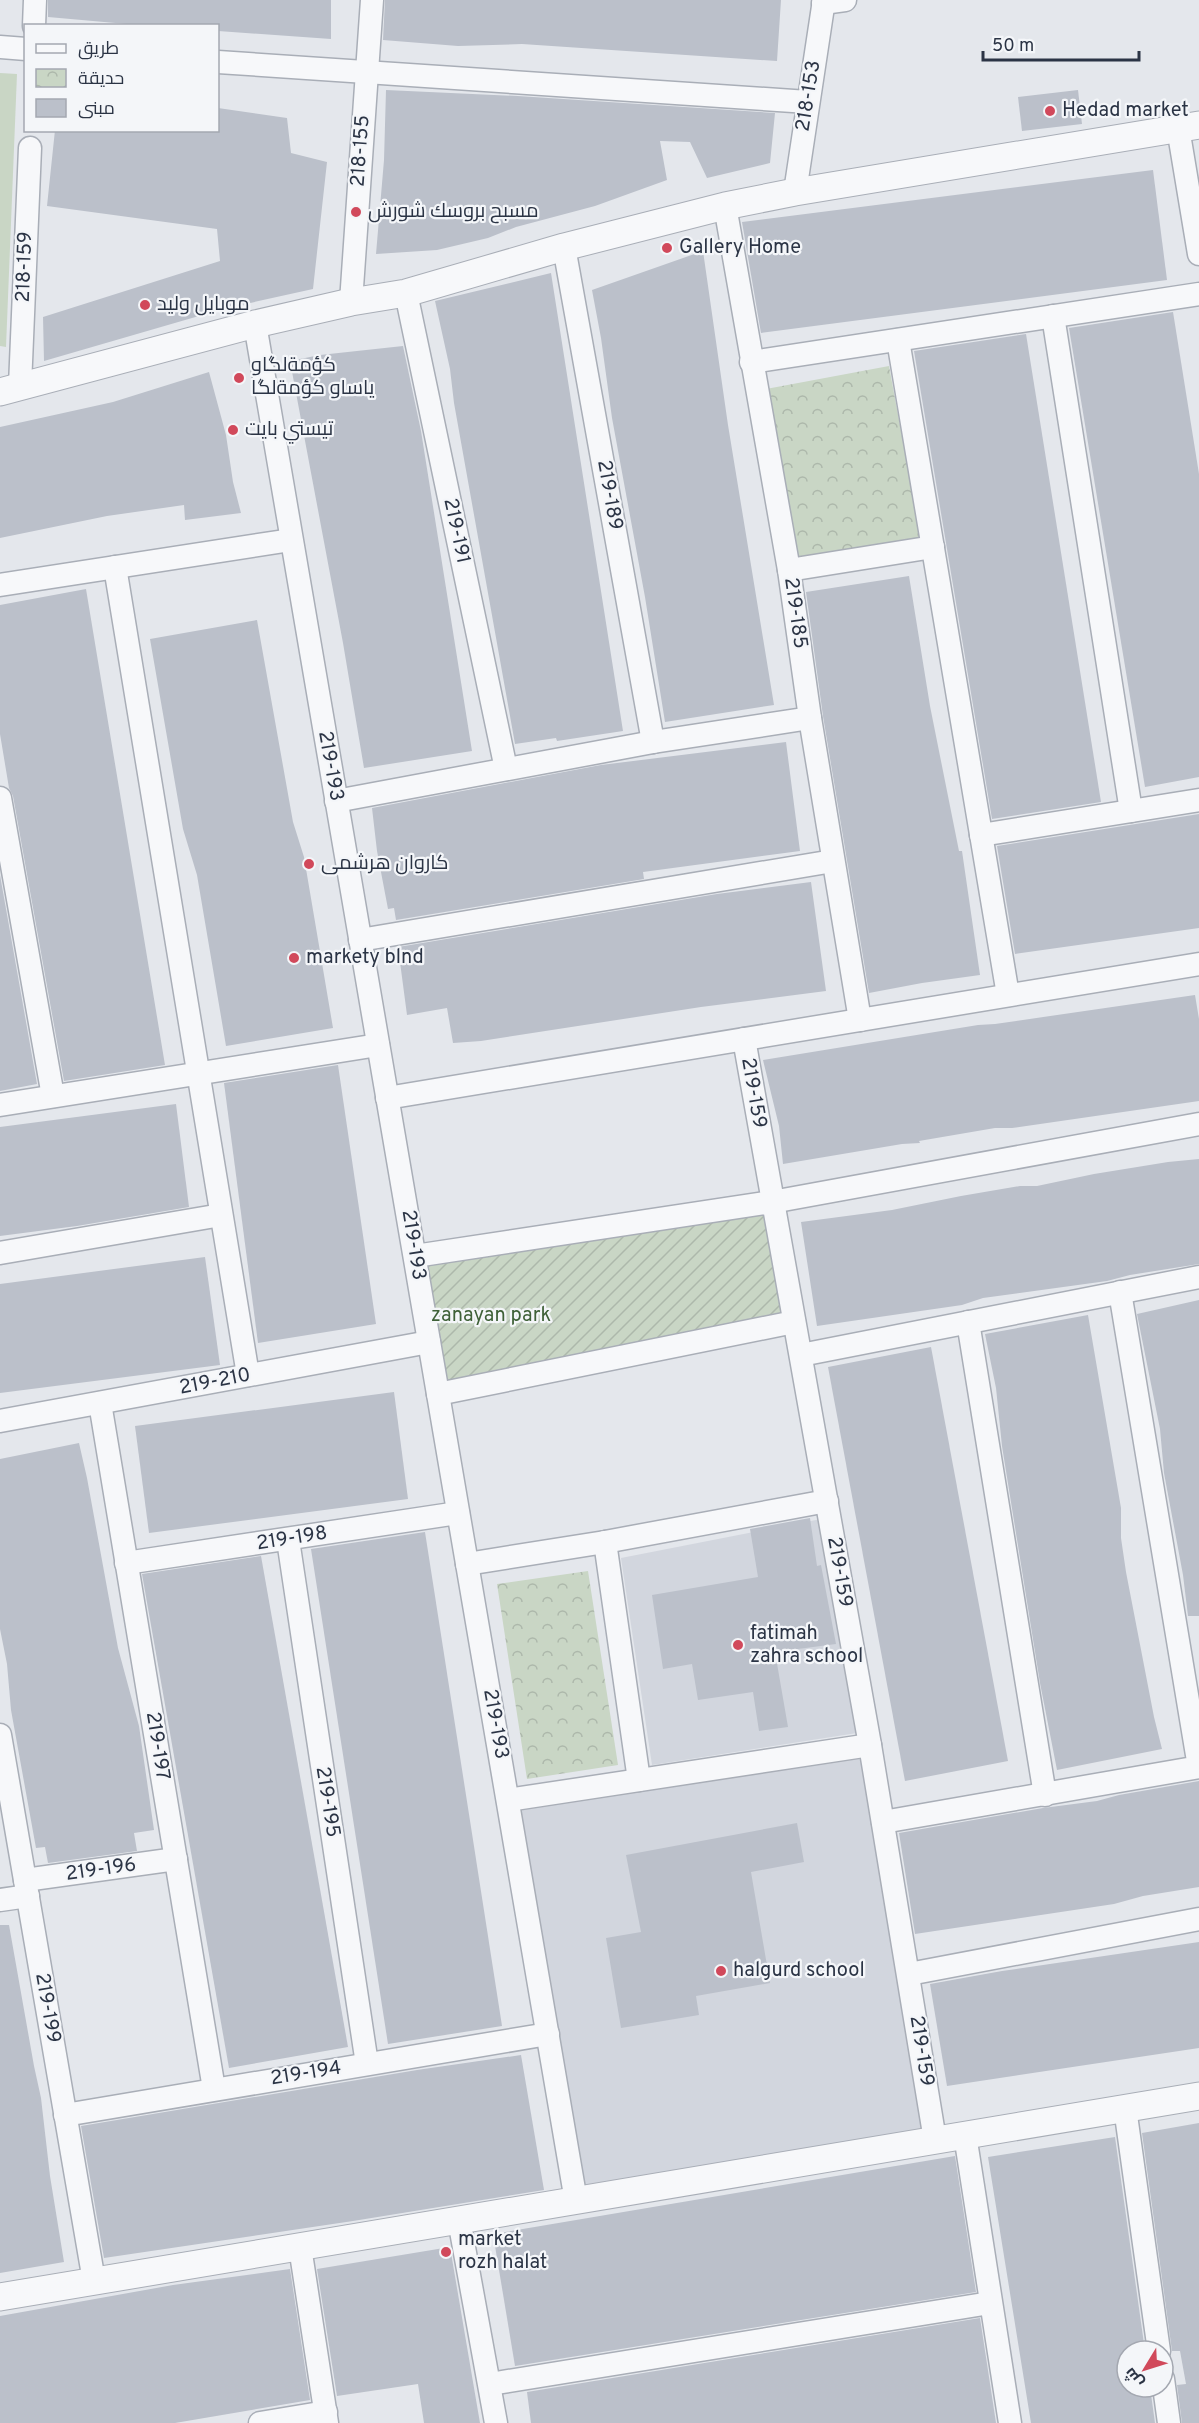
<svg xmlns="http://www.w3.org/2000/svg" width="1199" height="2423" viewBox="0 0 1199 2423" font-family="Overpass,Cairo,sans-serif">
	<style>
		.built { fill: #d2d6de }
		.grass { fill: #c9d6c5 }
		.park { fill: url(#park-crowns) }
		.garden { fill: url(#garden-furrows) }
		.building { fill: #bbc0ca }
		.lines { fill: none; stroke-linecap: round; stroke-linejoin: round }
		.minor-casing { stroke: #a9aeb7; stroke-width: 25 }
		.tertiary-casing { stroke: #a9aeb7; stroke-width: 29 }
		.minor { stroke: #f7f8fa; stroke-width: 22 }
		.tertiary { stroke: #f7f8fa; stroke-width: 27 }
		.poi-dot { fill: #d1495b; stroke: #f4f6f9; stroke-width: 2 }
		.labels { text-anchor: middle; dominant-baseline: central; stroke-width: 4.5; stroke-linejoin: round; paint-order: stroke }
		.street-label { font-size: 20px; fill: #2b3445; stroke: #f4f6f9 }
		.poi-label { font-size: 20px; fill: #2b3445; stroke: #f4f6f9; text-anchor: start }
		.park-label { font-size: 20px; fill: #3f6138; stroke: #f4f6f9 }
	</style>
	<defs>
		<pattern id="park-crowns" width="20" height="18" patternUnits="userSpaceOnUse" patternTransform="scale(1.5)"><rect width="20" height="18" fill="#c9d6c5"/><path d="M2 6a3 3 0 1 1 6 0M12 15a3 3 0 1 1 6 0" fill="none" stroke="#adb8ab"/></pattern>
		<pattern id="garden-furrows" width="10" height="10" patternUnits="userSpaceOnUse" patternTransform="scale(1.5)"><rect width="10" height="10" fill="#c9d6c5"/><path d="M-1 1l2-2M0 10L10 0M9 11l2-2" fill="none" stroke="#adb8ab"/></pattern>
	</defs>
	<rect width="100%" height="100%" fill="#e4e7ec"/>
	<g class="built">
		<polygon points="821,1519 857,1733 652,1765 621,1558"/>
		<polygon points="864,1754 925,2131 583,2185 514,1811"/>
	</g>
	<polygon class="grass" points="0,73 17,74 6,347 0,346"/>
	<g class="park">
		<polygon points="889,366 921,539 798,562 766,389"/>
		<polygon points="588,1571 618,1765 527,1779 497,1584"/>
	</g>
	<polygon class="garden" points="768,1211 786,1315 438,1394 415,1262"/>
	<g class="building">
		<polygon points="48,0 331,0 331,39 218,31 218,26 149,26 48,17"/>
		<polygon points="385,0 781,0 777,61 522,44 458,46 383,40"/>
		<polygon points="386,90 518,96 775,113 770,163 707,178 690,142 660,141 667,180 595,206 516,227 488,238 437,250 376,254 384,160"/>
		<polygon points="1078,90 1082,124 1022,131 1018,97"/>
		<polygon points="218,108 287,118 291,153 327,162 313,289 223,309 44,361 43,317 220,261 217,229 47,206 55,130 218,130"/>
		<polygon points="1153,170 1167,280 761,333 742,222"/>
		<polygon points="703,251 728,425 774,705 665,722 645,597 612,418 601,338 592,290"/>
		<polygon points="551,273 623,731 557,741 556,738 515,744 454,403 450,369 435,301"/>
		<polygon points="1173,312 1199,474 1199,777 1145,787 1069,328"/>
		<polygon points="1026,334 1101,802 992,819 914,351"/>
		<polygon points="403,346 421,431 472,751 364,768 343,643 290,361 320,355"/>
		<polygon points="209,372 226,435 233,482 241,513 185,520 184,505 107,516 0,538 0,427 113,402"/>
		<polygon points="909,576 930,706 959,851 962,851 980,975 922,983 869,993 823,716 806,592"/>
		<polygon points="86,589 165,1065 64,1081 13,796 9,788 0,734 0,605"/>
		<polygon points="257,620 293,822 304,857 333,1028 226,1046 197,875 183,829 150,639"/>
		<polygon points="786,742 800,851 643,872 644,879 396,920 394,908 388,909 377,851 372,808 601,765"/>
		<polygon points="1199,814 1199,928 1015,954 997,846"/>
		<polygon points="0,875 37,1084 0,1091"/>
		<polygon points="811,882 826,991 701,1007 481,1041 453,1043 447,1008 407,1015 398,947 717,894"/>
		<polygon points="1195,995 1199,1019 1199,1101 1012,1128 995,1128 919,1141 920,1143 902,1144 783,1164 779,1126 763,1060 978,1025 995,1024"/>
		<polygon points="338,1065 376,1324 258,1343 224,1083"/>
		<polygon points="176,1104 189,1207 77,1226 0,1236 0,1127"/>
		<polygon points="1199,1159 1199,1264 1130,1275 1107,1281 983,1298 962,1305 817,1326 801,1222 892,1210 961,1196 1020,1186 1037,1186 1094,1174 1168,1162"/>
		<polygon points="205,1257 220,1365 0,1393 0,1284"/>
		<polygon points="1199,1300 1199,1616 1188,1616 1183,1575 1164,1473 1160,1429 1137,1314"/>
		<polygon points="1088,1315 1121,1508 1121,1538 1126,1572 1154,1717 1162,1749 1057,1770 1040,1683 1002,1446 996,1388 985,1334"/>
		<polygon points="931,1347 1008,1761 905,1781 828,1367"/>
		<polygon points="394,1392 408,1499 149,1533 135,1426"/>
		<polygon points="79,1443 87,1478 118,1648 139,1726 154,1830 134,1833 137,1851 48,1863 45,1847 36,1848 11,1710 7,1664 0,1629 0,1459"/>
		<polygon points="810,1518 817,1566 821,1565 836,1644 775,1652 788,1727 759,1731 753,1692 698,1700 692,1664 663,1669 652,1595 758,1577 750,1529"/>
		<polygon points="425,1532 502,2026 388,2044 311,1549"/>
		<polygon points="261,1556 348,2047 229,2068 142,1574"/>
		<polygon points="1199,1781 1199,1887 1143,1896 1114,1904 915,1934 899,1833 1043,1808 1097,1801 1119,1795"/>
		<polygon points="797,1823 804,1862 751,1872 770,1983 696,1996 699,2015 621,2028 606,1938 641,1932 626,1855"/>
		<polygon points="0,1925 9,1925 34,2066 41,2098 50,2176 64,2262 0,2273"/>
		<polygon points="1199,1942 1199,2048 947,2086 930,1984 1002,1971"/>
		<polygon points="521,2055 544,2190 353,2221 104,2258 81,2126 417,2070"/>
		<polygon points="1199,2123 1199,2423 1182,2423 1177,2385 1186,2384 1180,2351 1172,2351 1142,2133"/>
		<polygon points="1115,2137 1145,2351 1127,2351 1127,2387 1150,2387 1155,2423 1031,2423 988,2157"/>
		<polygon points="955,2156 976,2292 515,2366 493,2234"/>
		<polygon points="450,2247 480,2423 424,2423 418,2384 337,2396 317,2269"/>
		<polygon points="290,2269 310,2400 175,2423 0,2423 0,2316 173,2285"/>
		<polygon points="980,2318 996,2423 531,2423 527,2392"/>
	</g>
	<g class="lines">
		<defs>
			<g id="minor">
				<polyline points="823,3 845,0"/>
				<polyline points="34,26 35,0"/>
				<polyline points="0,47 26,49"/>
				<polyline points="218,62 808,102"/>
				<polyline points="1178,128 1199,254"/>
				<polyline points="795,192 824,0"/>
				<polyline points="725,206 789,570 810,718 860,1020"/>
				<polyline points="564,247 653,742"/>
				<polyline points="406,293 506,769"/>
				<polyline points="351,302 372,0"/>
				<polyline points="1053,316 1131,811"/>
				<polyline points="255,324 576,2201"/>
				<polyline points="898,340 1008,995"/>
				<polyline points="751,362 1199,294"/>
				<polyline points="20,386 30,148"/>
				<polyline points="115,567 248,1375"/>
				<polyline points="789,570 933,547"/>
				<polyline points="0,585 291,540"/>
				<polyline points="0,798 53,1096"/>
				<polyline points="336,801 653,742 810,718"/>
				<polyline points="981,835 1199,800"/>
				<polyline points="360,940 833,861"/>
				<polyline points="744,1039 870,1745 935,2140"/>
				<polyline points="387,1098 1199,964"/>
				<polyline points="0,1105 378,1045"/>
				<polyline points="0,1253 221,1215"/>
				<polyline points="415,1256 772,1202 1199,1124"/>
				<polyline points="968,1322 1045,1795"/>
				<polyline points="801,1355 1199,1277"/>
				<polyline points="438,1394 794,1322"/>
				<polyline points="100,1403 214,2089"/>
				<polyline points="0,1421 429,1342"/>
				<polyline points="288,1540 367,2064"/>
				<polyline points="605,1542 639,1780"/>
				<polyline points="126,1563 458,1513"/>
				<polyline points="467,1564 605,1542 827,1501"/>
				<polyline points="0,1735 94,2281"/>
				<polyline points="508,1800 870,1745"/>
				<polyline points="883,1822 1199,1767 1120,1292"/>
				<polyline points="25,1880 176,1859"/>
				<polyline points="0,1900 28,1896"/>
				<polyline points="909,1974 1199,1919"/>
				<polyline points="1125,2108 1159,2351"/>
				<polyline points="65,2115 548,2034"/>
				<polyline points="965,2135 1010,2423"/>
				<polyline points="459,2220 496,2423"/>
				<polyline points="300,2247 327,2423"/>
				<polyline points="1163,2379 1169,2423"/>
				<polyline points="490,2384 990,2303"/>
				<polyline points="260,2423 326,2412"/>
			</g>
			<g id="tertiary">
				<polyline points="0,392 255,324 351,302 406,293 564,247 725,206 795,192 1199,125"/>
				<polyline points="0,2297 1199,2096"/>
			</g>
		</defs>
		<use href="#minor" class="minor-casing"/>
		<use href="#tertiary" class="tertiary-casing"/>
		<use href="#minor" class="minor"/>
		<use href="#tertiary" class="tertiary"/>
	</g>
	<g class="poi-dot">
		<circle cx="1050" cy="111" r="6"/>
		<circle cx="356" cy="212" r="6"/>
		<circle cx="667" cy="248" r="6"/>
		<circle cx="145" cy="305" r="6"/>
		<circle cx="239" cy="378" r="6"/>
		<circle cx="233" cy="430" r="6"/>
		<circle cx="309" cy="864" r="6"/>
		<circle cx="294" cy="958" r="6"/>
		<circle cx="738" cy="1645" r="6"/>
		<circle cx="721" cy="1971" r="6"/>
		<circle cx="446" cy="2252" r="6"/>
	</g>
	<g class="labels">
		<g class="street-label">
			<text transform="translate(809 96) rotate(-81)">218-153</text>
			<text transform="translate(361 151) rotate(-86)">218-155</text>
			<text transform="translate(25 267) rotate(-88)">218-159</text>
			<text transform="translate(609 495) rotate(80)">219-189</text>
			<text transform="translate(456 531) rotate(78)">219-191</text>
			<text transform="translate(795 613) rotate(82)">219-185</text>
			<text transform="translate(330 766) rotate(80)">219-193</text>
			<text transform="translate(753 1093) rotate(80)">219-159</text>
			<text transform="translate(413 1245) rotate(81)">219-193</text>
			<text transform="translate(215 1382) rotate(-11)">219-210</text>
			<text transform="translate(292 1539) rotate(-9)">219-198</text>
			<text transform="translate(839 1572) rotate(80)">219-159</text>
			<text transform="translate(495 1724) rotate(80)">219-193</text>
			<text transform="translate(157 1746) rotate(81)">219-197</text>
			<text transform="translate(327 1802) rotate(81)">219-195</text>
			<text transform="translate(101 1870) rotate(-8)">219-196</text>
			<text transform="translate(47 2008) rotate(80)">219-199</text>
			<text transform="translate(921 2051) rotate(81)">219-159</text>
			<text transform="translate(306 2074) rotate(-9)">219-194</text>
		</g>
		<g class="poi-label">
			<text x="1062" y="111">Hedad market</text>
			<text x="368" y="212">مسبح بروسك شورش</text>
			<text x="679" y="248">Gallery Home</text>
			<text x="157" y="305">موبايل وليد</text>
			<text x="251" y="366">كؤمةلگاو<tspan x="251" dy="23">ياساو كؤمةلگا</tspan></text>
			<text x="245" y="430">تيستي بايت</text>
			<text x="321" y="864">كاروان هرشمی</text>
			<text x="306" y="958">markety blnd</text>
			<text x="750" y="1634">fatimah<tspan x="750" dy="23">zahra school</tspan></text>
			<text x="733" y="1971">halgurd school</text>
			<text x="458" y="2240">market<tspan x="458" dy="23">rozh halat</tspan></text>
		</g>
		<g class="park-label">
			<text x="491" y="1316">zanayan park</text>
		</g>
	</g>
	<rect x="24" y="24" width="195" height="108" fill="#f4f6f9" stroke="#a4a8b1" stroke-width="1.5"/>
	<rect x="36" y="44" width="30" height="9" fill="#f7f8fa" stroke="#a4a8b1" stroke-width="1.5"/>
	<text x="78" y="54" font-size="18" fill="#2b3445">طريق</text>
	<rect x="36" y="69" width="30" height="18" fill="url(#park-crowns)" stroke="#a4a8b1" stroke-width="1.5"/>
	<text x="78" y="84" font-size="18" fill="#2b3445">حديقة</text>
	<rect x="36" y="99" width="30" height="18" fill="#bbc0ca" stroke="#a4a8b1" stroke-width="1.5"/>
	<text x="78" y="114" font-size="18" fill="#2b3445">مبنى</text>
	<g transform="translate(1145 2369) rotate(232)"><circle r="28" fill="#f4f6f9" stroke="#a4a8b1" stroke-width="1.5"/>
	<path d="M0-4.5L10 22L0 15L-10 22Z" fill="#d1495b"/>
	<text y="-9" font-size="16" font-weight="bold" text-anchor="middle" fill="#2b3445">ش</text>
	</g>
	<path d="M983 51v9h156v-9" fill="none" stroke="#2b3445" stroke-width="3"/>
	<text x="992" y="51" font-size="18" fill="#2b3445" stroke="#f4f6f9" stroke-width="4.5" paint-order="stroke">50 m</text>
</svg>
